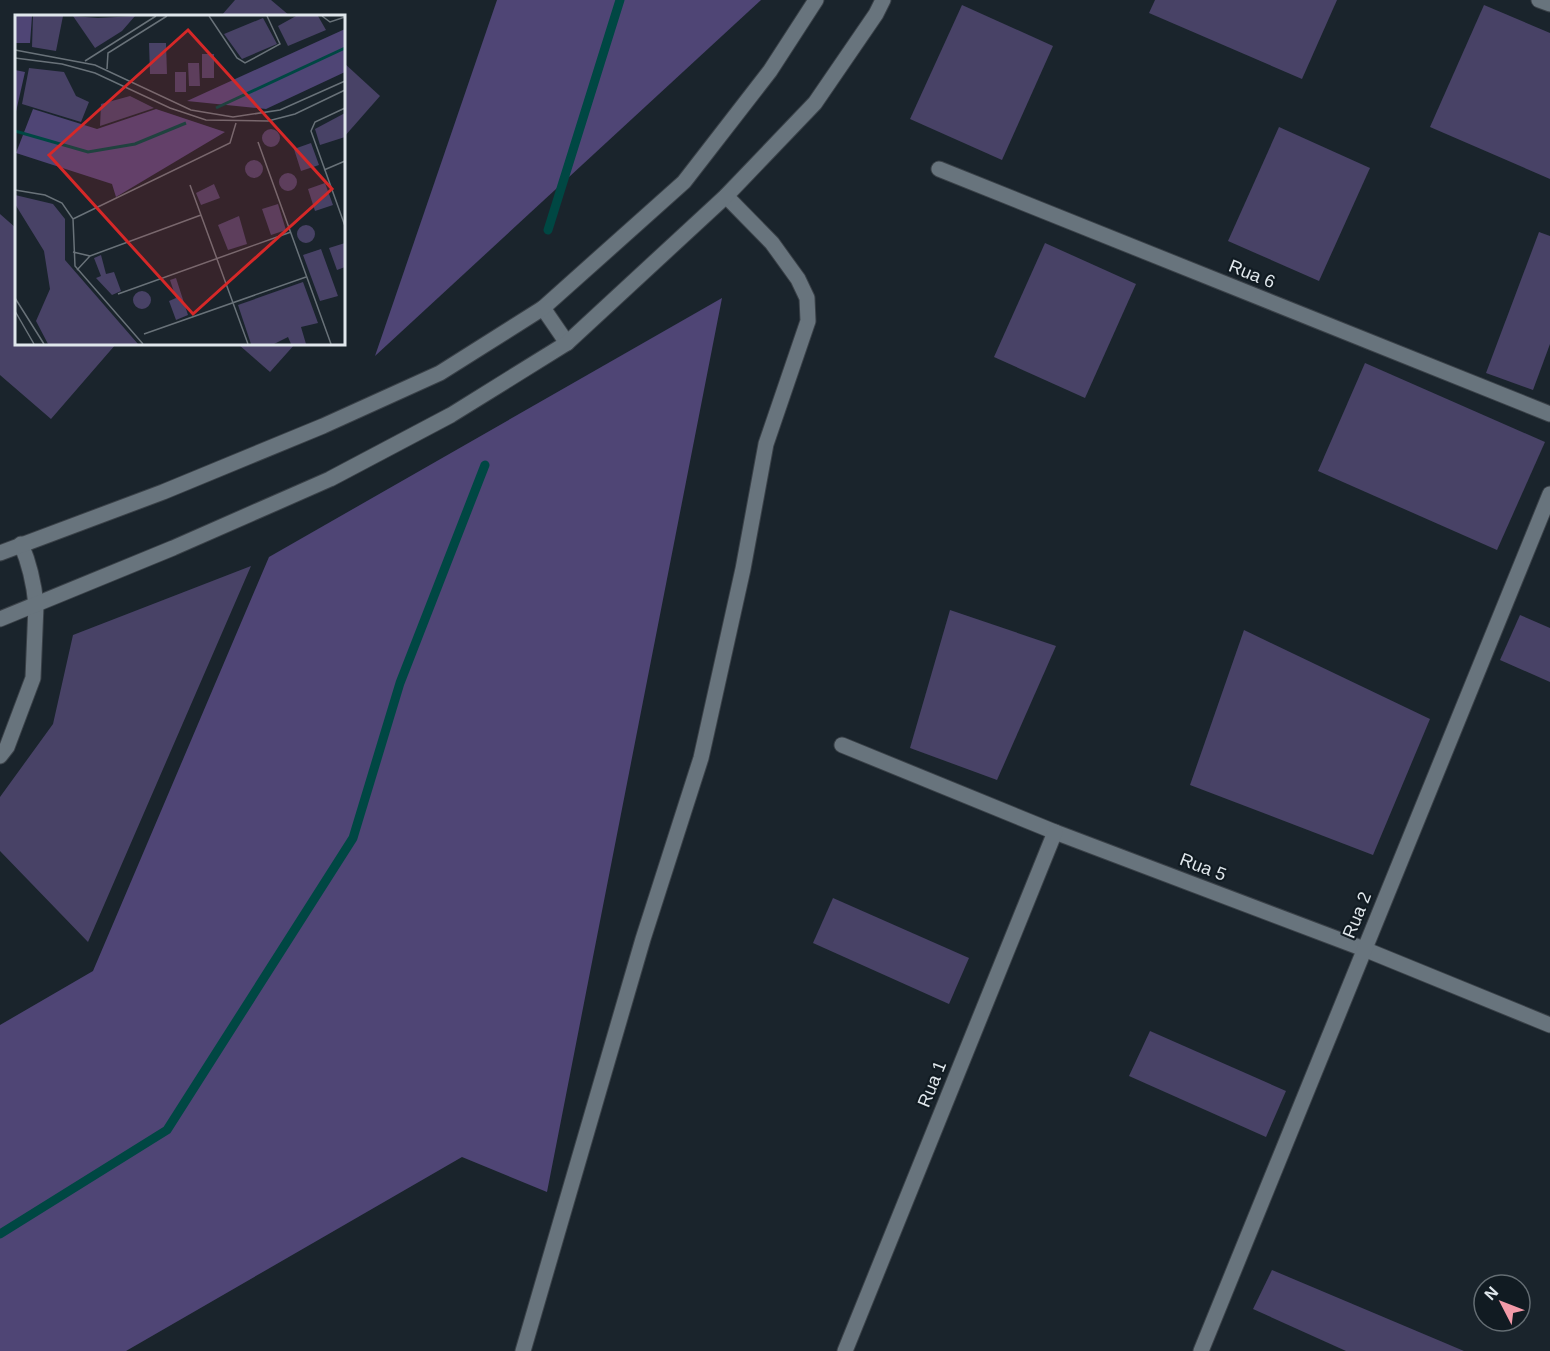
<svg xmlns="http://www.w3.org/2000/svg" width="1550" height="1351" viewBox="0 0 1550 1351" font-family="Arial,sans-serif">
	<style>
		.green { fill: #484266 }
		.forest { fill: #4f4575 }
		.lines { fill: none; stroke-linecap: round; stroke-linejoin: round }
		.stream { stroke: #004743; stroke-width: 9 }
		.lane-casing { stroke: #3a4148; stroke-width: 17 }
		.street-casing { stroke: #3a4148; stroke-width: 17 }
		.secondary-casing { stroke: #3a4148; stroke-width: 17 }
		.lane { stroke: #68747d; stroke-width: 15 }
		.street { stroke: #68747d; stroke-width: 15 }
		.secondary { stroke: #68747d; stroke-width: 15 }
		.labels { text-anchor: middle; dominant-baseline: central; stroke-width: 4.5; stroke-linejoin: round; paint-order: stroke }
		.street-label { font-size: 18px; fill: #e0e7ec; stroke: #111b22 }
		.inset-river { fill: none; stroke: #004743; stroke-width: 3 }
		.inset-road { fill: none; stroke: #697279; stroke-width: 1.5 }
		.view { fill: #d62828; fill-opacity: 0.15; stroke: #d62828; stroke-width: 3 }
		.inset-edge { fill: none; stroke: #e0e7ec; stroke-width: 3 }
	</style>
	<rect width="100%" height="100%" fill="#1a242c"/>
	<g class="green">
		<polygon points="235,0 271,0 290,16 221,16"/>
		<polygon points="1155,0 1337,0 1302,79 1149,13"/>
		<polygon points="962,5 1053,46 1002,160 910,119"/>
		<polygon points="1484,5 1550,33 1550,179 1430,127"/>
		<polygon points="344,63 380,96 344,137"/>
		<polygon points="1279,127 1370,168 1319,281 1228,241"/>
		<polygon points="0,214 16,228 16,344 116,344 51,419 0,375"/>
		<polygon points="1539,232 1550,236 1550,344 1533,390 1486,373"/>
		<polygon points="1045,243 1136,284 1085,398 994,357"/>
		<polygon points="238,344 295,344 270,372"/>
		<polygon points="1365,363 1545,442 1497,550 1318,471"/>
		<polygon points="251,566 88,942 0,851 0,797 53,724 73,635"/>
		<polygon points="950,610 1056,646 997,780 910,748"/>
		<polygon points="1520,615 1550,628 1550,682 1500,660"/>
		<polygon points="1244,630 1430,719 1373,855 1190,785"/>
		<polygon points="833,898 969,958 949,1004 813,943"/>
		<polygon points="1150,1031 1286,1091 1266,1137 1129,1076"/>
		<polygon points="1272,1270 1464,1351 1346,1351 1253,1309"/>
	</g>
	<g class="forest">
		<polygon points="497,0 761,0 375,356"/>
		<polygon points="722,298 547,1192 462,1157 126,1351 0,1351 0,1025 93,971 269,557"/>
	</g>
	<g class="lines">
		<g class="stream">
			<polyline points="548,230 620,0"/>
			<polyline points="0,1234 167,1130 353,838 400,683 485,465"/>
		</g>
		<defs>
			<polyline id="lane" points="0,756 7,747 33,678 36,605"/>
			<g id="street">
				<polyline points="1539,0 1550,4"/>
				<polyline points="939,169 1550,414"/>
				<polyline points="842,745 1055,832 1364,949 1550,1025"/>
				<polyline points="523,1351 643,939 701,758 743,569 766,444 808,321 807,298 798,279 772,243 726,196"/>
				<polyline points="845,1351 1055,832"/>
				<polyline points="1201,1351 1550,494"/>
			</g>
			<g id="secondary">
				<polyline points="543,308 567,343"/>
				<path d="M 21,544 C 30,565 34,583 36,605"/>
				<polyline points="0,553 163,492 323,426 440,373 543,308 684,182 770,71 816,0"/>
				<polyline points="0,619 173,548 330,479 451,415 567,343 726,196 815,103 876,14 883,0"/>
			</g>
		</defs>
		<use href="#lane" class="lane-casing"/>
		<use href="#street" class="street-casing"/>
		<use href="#secondary" class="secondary-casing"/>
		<use href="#lane" class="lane"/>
		<use href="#street" class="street"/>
		<use href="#secondary" class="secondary"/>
	</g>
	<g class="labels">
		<g class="street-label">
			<text transform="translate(1252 274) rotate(22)">Rua 6</text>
			<text transform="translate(1203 867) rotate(21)">Rua 5</text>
			<text transform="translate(1357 915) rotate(-68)">Rua 2</text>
			<text transform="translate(932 1084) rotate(-68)">Rua 1</text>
		</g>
	</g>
	<g transform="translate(15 15)">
		<rect width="330" height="330" fill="#1a242c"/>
		<path d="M 18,1 L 48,1 L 41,36 L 17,32 ZM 58,1 L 83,3 L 120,1 L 107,16 L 80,33 ZM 281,1 L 303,1 L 311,15 L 273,31 L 263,11 ZM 248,3 L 262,29 L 227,44 L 209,19 ZM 134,28 L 151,28 L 152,59 L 135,59 ZM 187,39 L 199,39 L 199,63 L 187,63 ZM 173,48 L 184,48 L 185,71 L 174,71 ZM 14,53 L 49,57 L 61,81 L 74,87 L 66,107 L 7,89 ZM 160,57 L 171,57 L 171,77 L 160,77 ZM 115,81 L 139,93 L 85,111 L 86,89 ZM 330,98 L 330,122 L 305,130 L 300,114 ZM247 123a9 9 0 1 1 18 0a9 9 0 1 1-18 0ZM 296,128 L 304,150 L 286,156 L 279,134 ZM230 154a9 9 0 1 1 18 0a9 9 0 1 1-18 0ZM264 167a9 9 0 1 1 18 0a9 9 0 1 1-18 0ZM 310,168 L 318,190 L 300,196 L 293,174 ZM 199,169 L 205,183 L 186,190 L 181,178 ZM 0,180 L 38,189 L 50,204 L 50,245 L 123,329 L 33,329 L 21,306 L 35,274 L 29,236 L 0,189 ZM 263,189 L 271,215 L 256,220 L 247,194 ZM 224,201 L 232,229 L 213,235 L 203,210 ZM282 219a9 9 0 1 1 18 0a9 9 0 1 1-18 0ZM 330,228 L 330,252 L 322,255 L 314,233 ZM 306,234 L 323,281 L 305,286 L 288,240 ZM 86,240 L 91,259 L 99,257 L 106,276 L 97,280 L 81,263 L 86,261 L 79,243 ZM 161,263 L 173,300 L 161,305 L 154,286 L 161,283 L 155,265 ZM 288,267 L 303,308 L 286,312 L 291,329 L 276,329 L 273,322 L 259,329 L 236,329 L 223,290 ZM118 285a9 9 0 1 1 18 0a9 9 0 1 1-18 0Z" fill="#484266"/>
		<path d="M 0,1 L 17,1 L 15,28 L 0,28 ZM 330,14 L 330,57 L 251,94 L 172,86 ZM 0,55 L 10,57 L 0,101 ZM 18,94 L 82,114 L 141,94 L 210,117 L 101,182 L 97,169 L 1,138 Z" fill="#4f4575"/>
		<path class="inset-river" d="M 201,93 L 330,33M 0,116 L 73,137 L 120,129 L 171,108"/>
		<path class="inset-road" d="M 194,1 L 222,43 L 230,48 L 265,29 L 252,1M 307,1 L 315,7 L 330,2M 0,35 L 80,50 L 176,95 L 218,102 L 265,95 L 330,66M 0,43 L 47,49 L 80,58 L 155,93 L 191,105 L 253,106 L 280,99 L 330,75M 70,46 L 141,1M 92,54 L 93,38 L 152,1M 330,93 L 300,107 L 296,116 L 330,211M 243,127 L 316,329M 309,155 L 330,146M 175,170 L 233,329M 0,175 L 30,180 L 47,188 L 58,204 L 60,251 L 128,329M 58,204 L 215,128 L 221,108M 58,237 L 75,241 L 62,255M 75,241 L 186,200M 103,279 L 276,217M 0,283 L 29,329M 0,296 L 19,329M 129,319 L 291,262"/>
		<path class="view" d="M 173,15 L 317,174 L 178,299 L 34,140 Z"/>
		<rect width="330" height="330" class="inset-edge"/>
	</g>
	<g transform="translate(1502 1303) rotate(312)"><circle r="28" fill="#111b22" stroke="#646d73" stroke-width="1.5"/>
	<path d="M0-4.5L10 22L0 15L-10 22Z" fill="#f39aa8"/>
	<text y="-9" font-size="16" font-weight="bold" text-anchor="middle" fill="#e0e7ec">N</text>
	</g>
</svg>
